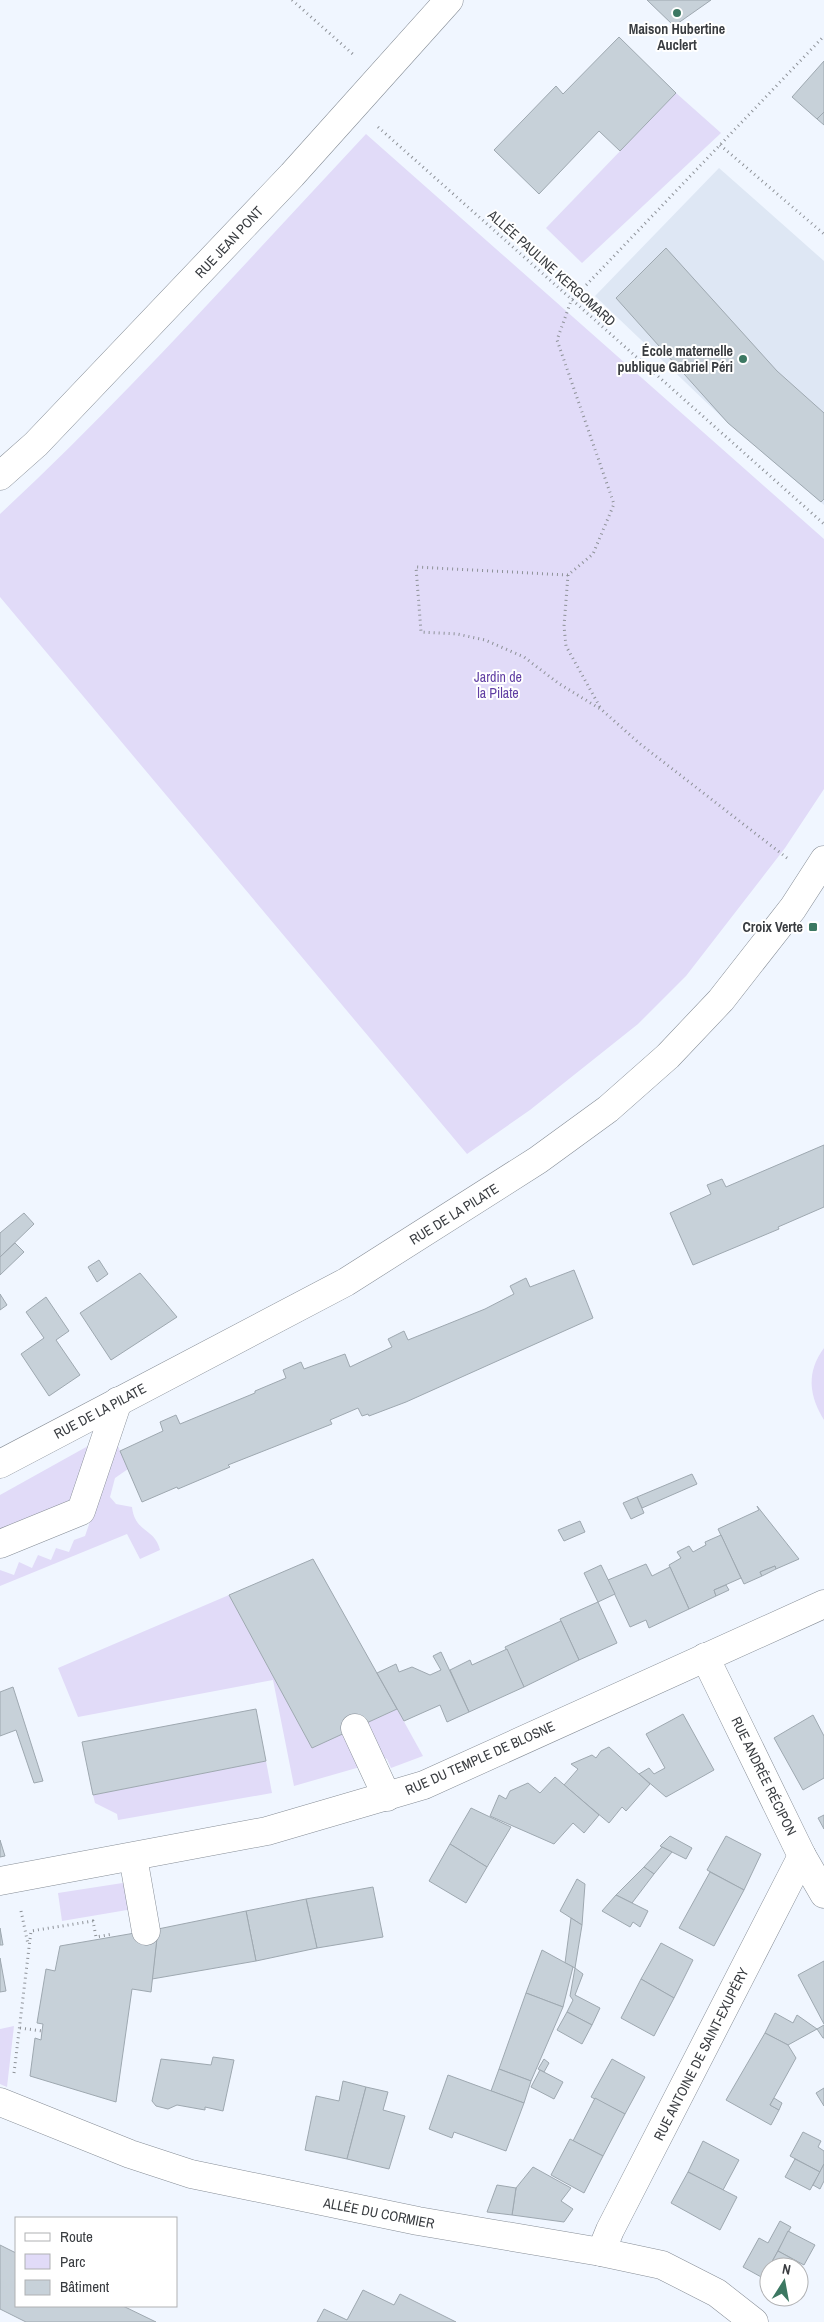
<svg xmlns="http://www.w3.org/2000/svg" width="824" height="2322" viewBox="0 0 824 2322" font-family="'Archivo Narrow',sans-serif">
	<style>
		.built { fill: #dee7f4 }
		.green { fill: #e1dbf8 }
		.building { fill: #c7d1d9; stroke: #9ea8b0 }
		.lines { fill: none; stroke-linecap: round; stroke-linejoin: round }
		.minor-casing { stroke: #868d96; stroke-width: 29 }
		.path { stroke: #8e9298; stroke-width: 3; stroke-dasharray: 1 4; stroke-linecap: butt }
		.minor { stroke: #fff; stroke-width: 28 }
		.poi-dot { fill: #3c7862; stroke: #fff; stroke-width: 2 }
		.labels { text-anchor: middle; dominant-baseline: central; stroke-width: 4; stroke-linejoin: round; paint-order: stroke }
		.poi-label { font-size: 14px; font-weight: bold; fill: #393c40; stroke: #fff; text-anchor: end }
		.street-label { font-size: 14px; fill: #393c40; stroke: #fff }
		.park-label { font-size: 14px; fill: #603ea3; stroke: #fff }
	</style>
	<rect width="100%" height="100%" fill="#f0f6ff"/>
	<polygon class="built" points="719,168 824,261 824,505 728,423 595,296"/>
	<g class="green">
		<polygon points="676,93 721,133 582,263 546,228"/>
		<path d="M 366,134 L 824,539 L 824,789 L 785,848 L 686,976 L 638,1024 L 530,1110 L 467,1154 L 0,597 L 0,514 C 129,394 246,262 366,134 Z"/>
		<path d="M 824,1348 L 824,1420 C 809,1396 806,1372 824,1348 Z"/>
		<path d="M 117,1444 L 128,1469 L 115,1478 L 110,1497 L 116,1504 L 132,1507 C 135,1533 155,1528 160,1550 L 140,1559 L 127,1534 L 0,1586 L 0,1570 L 14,1575 L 19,1562 L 32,1568 L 38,1555 L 51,1560 L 56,1548 L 69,1552 L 74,1540 L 85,1536 Z"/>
		<polygon points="88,1446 92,1455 76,1502 0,1533 0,1495"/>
		<polygon points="229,1595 312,1748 348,1731 360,1767 294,1786 273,1680 78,1717 58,1668"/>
		<polygon points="397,1709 423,1756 391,1768 387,1759 378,1756 362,1725"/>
		<polygon points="266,1761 272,1793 118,1820 117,1814 95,1803 93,1795"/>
		<polygon points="129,1882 133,1909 62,1921 58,1893"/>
		<polygon points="14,2026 7,2087 0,2084 0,2029"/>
	</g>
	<g class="building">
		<polygon points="647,0 711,0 674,26"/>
		<polygon points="619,37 676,93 620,151 599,131 539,194 494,150 556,86 563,94"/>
		<polygon points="824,61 824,112 817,119 792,97"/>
		<polygon points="824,112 824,125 817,119"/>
		<polygon points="666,248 777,371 824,413 824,499 821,502 728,423 616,298"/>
		<polygon points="824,1145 824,1207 778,1227 779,1229 693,1265 670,1213 711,1194 707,1185 722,1179 726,1187"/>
		<polygon points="24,1213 34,1224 0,1257 0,1233"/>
		<polygon points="15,1243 24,1252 0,1275 0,1257"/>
		<polygon points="99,1260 108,1274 97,1282 88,1267"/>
		<polygon points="574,1270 593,1318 406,1402 369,1416 368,1414 362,1416 358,1408 330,1420 332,1424 228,1465 230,1467 178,1489 177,1487 142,1502 120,1451 163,1431 160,1422 176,1415 180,1424 255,1393 255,1391 286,1378 283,1370 301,1362 304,1369 345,1354 350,1367 392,1347 388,1339 404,1331 408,1340 485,1309 514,1294 510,1286 526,1278 530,1287"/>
		<polygon points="140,1273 177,1317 111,1360 80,1313"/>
		<polygon points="0,1294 7,1305 0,1310"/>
		<polygon points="46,1297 69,1331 56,1340 80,1375 49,1396 21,1354 44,1338 26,1312"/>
		<polygon points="692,1474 697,1484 642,1508 637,1497"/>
		<polygon points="637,1497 644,1513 631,1519 623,1503"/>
		<polygon points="757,1506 799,1559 776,1569 775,1566 760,1572 762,1576 744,1584 718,1529 759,1510"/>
		<polygon points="580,1521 585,1532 564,1541 558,1530"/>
		<polygon points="721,1535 741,1578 714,1590 716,1596 689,1609 669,1565 681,1558 677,1552 689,1546 693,1552 706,1545 705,1542"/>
		<polygon points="313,1559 397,1709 312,1748 229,1595"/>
		<polygon points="646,1564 652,1576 670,1567 689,1609 649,1628 646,1620 630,1627 608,1580"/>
		<polygon points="601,1565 615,1594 598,1602 584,1573"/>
		<polygon points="775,1566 776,1569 762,1576 760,1572"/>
		<polygon points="726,1585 729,1590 716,1596 714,1590"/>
		<polygon points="598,1602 617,1643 579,1660 560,1619"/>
		<polygon points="561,1621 579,1660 524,1687 505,1647"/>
		<polygon points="507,1649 524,1687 469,1712 450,1670 470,1660 472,1665"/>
		<polygon points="441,1652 469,1712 447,1722 440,1705 404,1721 377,1673 396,1664 399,1672 412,1667 430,1675 441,1670 433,1656"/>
		<polygon points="13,1687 43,1781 34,1783 16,1730 0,1736 0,1692"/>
		<polygon points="256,1709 266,1761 93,1795 82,1742"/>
		<polygon points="683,1714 714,1770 666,1797 639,1774 649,1768 654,1774 665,1768 646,1734"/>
		<polygon points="813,1715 824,1736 824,1778 803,1790 774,1738"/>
		<polygon points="609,1747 650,1784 626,1811 622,1807 609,1823 564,1785 578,1769 571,1764 592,1755 596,1758 601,1751"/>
		<polygon points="555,1777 599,1815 584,1833 573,1823 554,1844 490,1816 499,1795 506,1799 510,1791 528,1783 540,1793"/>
		<polygon points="471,1808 511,1827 487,1867 450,1844"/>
		<polygon points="824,1815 824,1829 818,1818"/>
		<polygon points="670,1836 692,1848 686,1859 660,1846"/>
		<polygon points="726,1836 761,1854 744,1890 707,1870"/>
		<polygon points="0,1840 5,1856 0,1857"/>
		<polygon points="450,1844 487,1867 466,1903 429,1881"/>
		<polygon points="662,1847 672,1852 654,1874 644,1867"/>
		<polygon points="644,1867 654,1874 632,1903 616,1895"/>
		<polygon points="710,1872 744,1890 714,1946 679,1928"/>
		<polygon points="577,1879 585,1884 582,1925 560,1911"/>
		<polygon points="373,1887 383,1937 317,1948 306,1899"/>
		<polygon points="616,1895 648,1911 640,1927 633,1922 630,1927 602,1911"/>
		<polygon points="306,1899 317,1948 256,1961 246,1911"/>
		<polygon points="246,1911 256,1961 152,1979 158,1929"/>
		<polygon points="571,1918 582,1925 575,1968 565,1963"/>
		<polygon points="0,1928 3,1945 0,1945"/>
		<polygon points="158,1929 151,1992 132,1989 116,2102 30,2076 35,2038 41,2040 42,2031 43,2024 37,2023 46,1969 55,1971 60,1946"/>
		<polygon points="661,1943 693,1960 674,1998 641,1979"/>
		<polygon points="542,1950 573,1967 563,2007 526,1993"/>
		<polygon points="0,1958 6,1991 0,1992"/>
		<polygon points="824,1961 824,2024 798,1975"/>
		<polygon points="575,1968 583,1974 575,1995 600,2008 592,2025 567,2012 573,2000 570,1996"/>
		<polygon points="641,1979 674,1998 654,2036 621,2018"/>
		<polygon points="526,1993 563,2007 531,2081 499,2069"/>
		<polygon points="567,2012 592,2025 582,2044 557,2030"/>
		<polygon points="775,2013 793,2023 797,2015 817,2029 788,2045 765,2033"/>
		<polygon points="824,2025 824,2038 823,2038 817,2029"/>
		<polygon points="765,2033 788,2045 796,2058 770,2105 779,2110 771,2125 726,2100"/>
		<polygon points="213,2057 234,2060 223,2111 205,2107 205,2110 177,2105 168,2109 156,2106 152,2101 161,2059 211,2065"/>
		<polygon points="544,2059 549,2063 544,2072 538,2069"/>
		<polygon points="612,2059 645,2077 625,2114 591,2097"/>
		<polygon points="499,2069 531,2081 524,2103 491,2091"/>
		<polygon points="540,2070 563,2082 554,2099 531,2087"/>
		<polygon points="448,2075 524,2103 506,2151 454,2132 452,2138 429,2129"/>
		<polygon points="343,2081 366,2087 347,2159 305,2150 316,2096 339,2101"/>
		<polygon points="366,2087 388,2092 383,2110 405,2116 389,2169 347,2159"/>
		<polygon points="824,2088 824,2106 816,2093"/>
		<polygon points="595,2098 625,2114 603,2156 573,2141"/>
		<polygon points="774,2098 782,2103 779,2110 770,2105"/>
		<polygon points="803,2132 821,2141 818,2147 824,2151 824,2164 820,2172 790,2156"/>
		<polygon points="570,2139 603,2156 584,2193 551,2175"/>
		<polygon points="703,2141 739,2160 723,2190 688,2172"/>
		<polygon points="795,2159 820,2172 810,2190 785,2177"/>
		<polygon points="824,2164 824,2181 820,2189 813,2185"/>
		<polygon points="533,2167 571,2188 561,2201 573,2209 564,2222 512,2215 516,2188"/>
		<polygon points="688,2172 737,2197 720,2230 671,2203"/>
		<polygon points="497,2185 516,2188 512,2215 487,2212"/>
		<polygon points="780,2221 791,2227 763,2278 743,2267 759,2238 768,2243"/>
		<polygon points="788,2231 815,2245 804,2265 778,2251"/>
		<polygon points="0,2245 16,2253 16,2306 123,2306 156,2322 26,2322 0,2309"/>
		<polygon points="778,2251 798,2262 795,2267 769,2267"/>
		<polygon points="769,2268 769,2281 763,2278"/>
		<polygon points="363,2290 394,2305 400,2294 456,2322 317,2322 324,2309 347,2320"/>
	</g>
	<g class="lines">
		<defs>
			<g id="minor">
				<polyline points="0,476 36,444 292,175 449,0"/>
				<polyline points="0,1464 346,1282 538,1160 608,1109 668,1056 721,1000 793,908 824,860"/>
				<polyline points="0,1544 81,1511 118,1401"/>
				<polyline points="705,1657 802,1856 824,1894"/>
				<polyline points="355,1728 387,1797"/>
				<polyline points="133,1857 146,1931"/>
				<polyline points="0,1881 267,1831 424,1785 824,1604"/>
				<polyline points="0,2102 130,2154 191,2174 418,2221 601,2252 662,2265 717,2293 754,2322"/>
				<polyline points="601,2252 610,2230 802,1856"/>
			</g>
		</defs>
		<use href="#minor" class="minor-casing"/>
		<g class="path">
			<polyline points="292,0 355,56"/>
			<polyline points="378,127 824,524"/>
			<polyline points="720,145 824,234"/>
			<polyline points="568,575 564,626 566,646 601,709"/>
			<polyline points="787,858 639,743 602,710 558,683 524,657 485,640 457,634 421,632 416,567 568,575 593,554 614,504 557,340 571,301 824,36"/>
			<polyline points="21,1911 28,1944"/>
			<polyline points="20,2028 42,2031"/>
			<polyline points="14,2073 31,1931 93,1921 96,1937 113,1934"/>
		</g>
		<use href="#minor" class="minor"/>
	</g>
	<g class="poi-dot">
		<circle cx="677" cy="13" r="5"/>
		<circle cx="743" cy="359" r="5"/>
		<rect x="808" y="922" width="10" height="10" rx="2.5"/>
	</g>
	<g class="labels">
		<g class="poi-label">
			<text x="677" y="29" text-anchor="middle">Maison Hubertine<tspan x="677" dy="16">Auclert</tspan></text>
			<text x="733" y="351">École maternelle<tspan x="733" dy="16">publique Gabriel Péri</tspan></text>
			<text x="803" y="927">Croix Verte</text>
		</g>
		<g class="street-label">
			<text transform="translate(229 242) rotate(-47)">RUE JEAN PONT</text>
			<text transform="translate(552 268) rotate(42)">ALLÉE PAULINE KERGOMARD</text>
			<text transform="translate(454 1214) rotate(-32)">RUE DE LA PILATE</text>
			<text transform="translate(100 1411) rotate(-28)">RUE DE LA PILATE</text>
			<text transform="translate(480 1758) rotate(-24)">RUE DU TEMPLE DE BLOSNE</text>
			<text transform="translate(764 1776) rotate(64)">RUE ANDRÉE RÉCIPON</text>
			<text transform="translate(701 2054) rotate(-63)">RUE ANTOINE DE SAINT-EXUPÉRY</text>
			<text transform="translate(379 2213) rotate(11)">ALLÉE DU CORMIER</text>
		</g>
		<g class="park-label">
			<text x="498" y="677">Jardin de<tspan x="498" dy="16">la Pilate</tspan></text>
		</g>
	</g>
	<rect x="15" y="2217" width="162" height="90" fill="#ffffff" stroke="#b0b1b3"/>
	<rect x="25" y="2233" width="25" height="8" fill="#ffffff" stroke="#b0b1b3"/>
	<text x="60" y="2242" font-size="15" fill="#393c40">Route</text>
	<rect x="25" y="2254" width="25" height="15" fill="#e1dbf8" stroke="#b0b1b3"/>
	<text x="60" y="2267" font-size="15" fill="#393c40">Parc</text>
	<rect x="25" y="2280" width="25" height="15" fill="#c7d1d9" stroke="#b0b1b3"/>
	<text x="60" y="2292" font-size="15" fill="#393c40">Bâtiment</text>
	<g transform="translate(784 2282) rotate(11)"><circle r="24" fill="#ffffff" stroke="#b0b1b3"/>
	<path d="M0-4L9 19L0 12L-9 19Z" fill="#3c7862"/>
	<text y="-8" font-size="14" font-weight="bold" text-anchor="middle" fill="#393c40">N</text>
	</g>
</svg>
